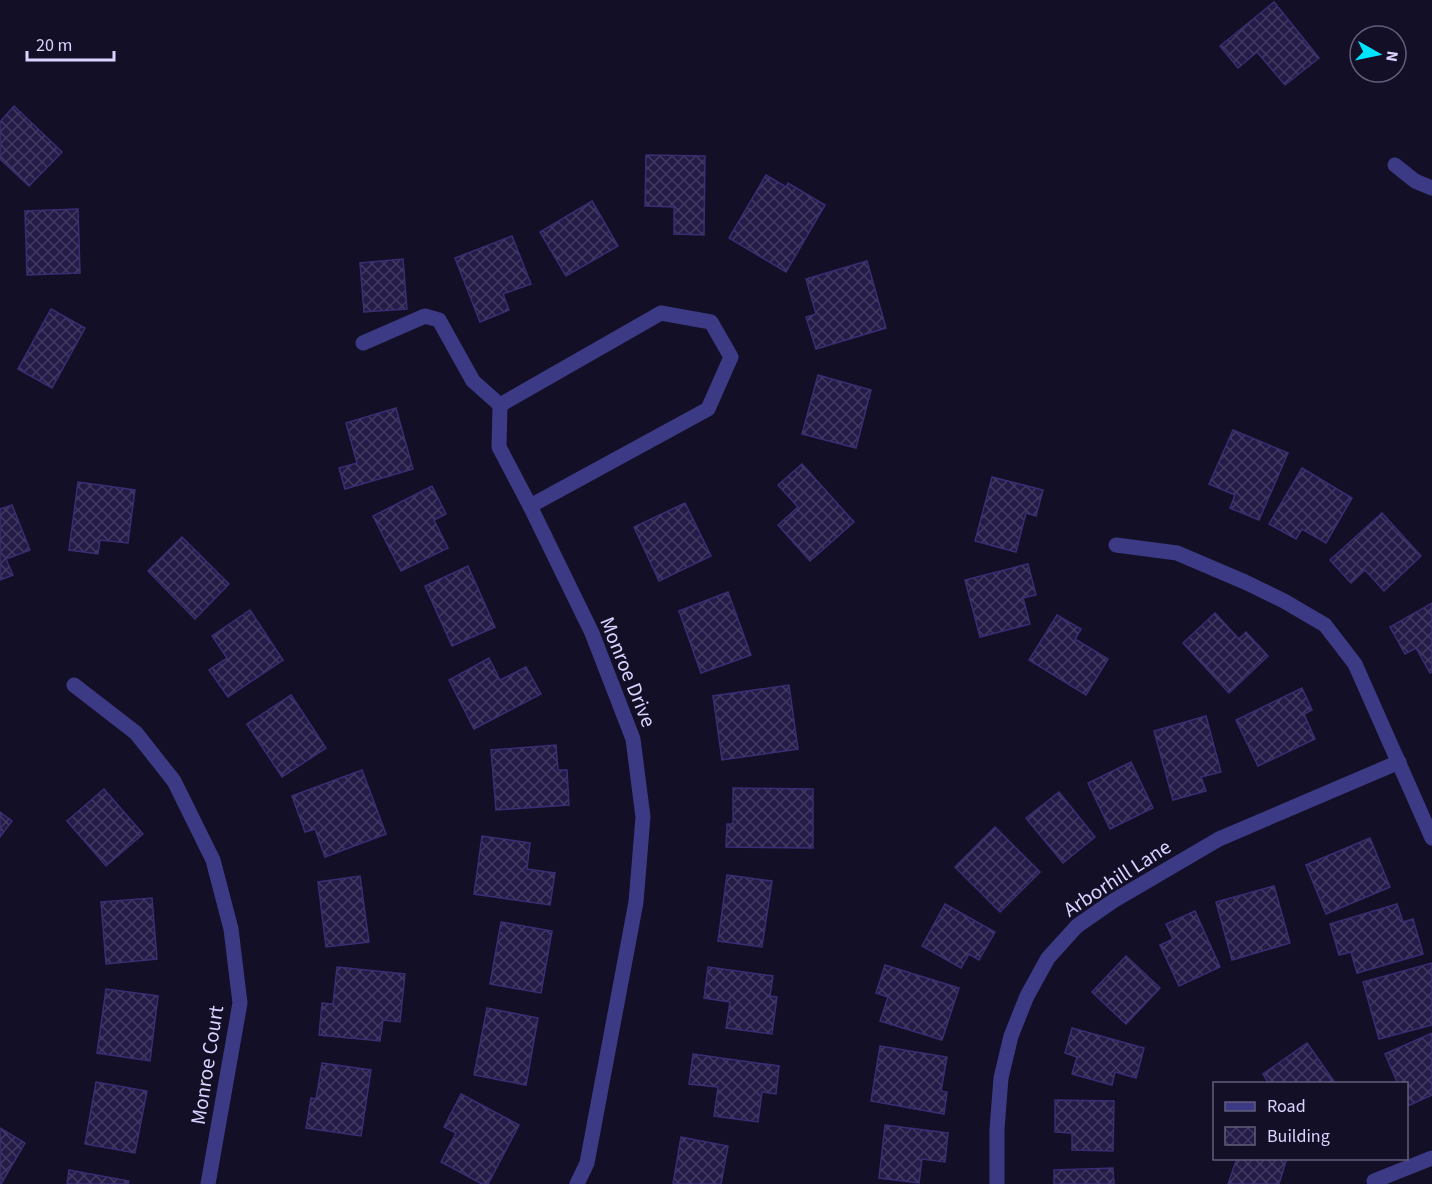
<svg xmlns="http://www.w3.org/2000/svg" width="1432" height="1184" viewBox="0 0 1432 1184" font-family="'Source Sans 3',sans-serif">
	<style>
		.building { fill: url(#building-cross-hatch); stroke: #3b2d73; stroke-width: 1.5 }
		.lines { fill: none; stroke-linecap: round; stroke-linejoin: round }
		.minor { stroke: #3d3a85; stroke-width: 15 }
		.labels { text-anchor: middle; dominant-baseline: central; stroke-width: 5; stroke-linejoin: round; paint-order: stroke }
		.street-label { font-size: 21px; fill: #d9d4ff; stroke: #130f26 }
	</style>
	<defs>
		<pattern id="building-cross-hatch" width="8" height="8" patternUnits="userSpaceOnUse" patternTransform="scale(1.5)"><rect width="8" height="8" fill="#241b47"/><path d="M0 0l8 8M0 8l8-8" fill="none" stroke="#433b63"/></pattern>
	</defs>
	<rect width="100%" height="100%" fill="#130f26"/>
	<g class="building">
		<polygon points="1274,2 1319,58 1285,85 1257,52 1238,68 1220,46"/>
		<polygon points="14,106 62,152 29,186 0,159 0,122"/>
		<polygon points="646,155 705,156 704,235 674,234 674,207 645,206"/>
		<polygon points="766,175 786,187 788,183 825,205 786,272 729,238"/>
		<polygon points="592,201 618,246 566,276 540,232"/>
		<polygon points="78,209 80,273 27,275 25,211"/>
		<polygon points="512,236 531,284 503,294 509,310 480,322 455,258"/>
		<polygon points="403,259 407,309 364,312 360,263"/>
		<polygon points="867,261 886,328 816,349 806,317 816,314 806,279"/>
		<polygon points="51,309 85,328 52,388 18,369"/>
		<polygon points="818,375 871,390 856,448 802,434"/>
		<polygon points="396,408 413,469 345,489 339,468 357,463 346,423"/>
		<polygon points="1233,430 1288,453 1259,520 1230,508 1235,495 1209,484"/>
		<polygon points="802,464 854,522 810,561 778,525 798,507 778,485"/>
		<polygon points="1302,468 1352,498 1326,543 1302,529 1296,539 1269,524"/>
		<polygon points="992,477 1043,490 1036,516 1026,513 1016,552 975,541"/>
		<polygon points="78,482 135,490 128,543 100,540 98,554 69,550"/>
		<polygon points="432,486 446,514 434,520 448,548 401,571 373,516"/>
		<polygon points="685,503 711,556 659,581 634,527"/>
		<polygon points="12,505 30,550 6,559 13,575 0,580 0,509"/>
		<polygon points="1382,513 1421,556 1384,591 1365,570 1351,583 1330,560"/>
		<polygon points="182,537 229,584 195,619 148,571"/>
		<polygon points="1028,564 1036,595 1023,598 1030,624 980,637 965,580"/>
		<polygon points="468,566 495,627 452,646 425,586"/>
		<polygon points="728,592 751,655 701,673 679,611"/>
		<polygon points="1432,603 1432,672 1430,673 1416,648 1405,654 1390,627"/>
		<polygon points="250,610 283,660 228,697 209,670 227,658 212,636"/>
		<polygon points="1215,613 1239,639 1246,632 1268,656 1229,693 1183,643"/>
		<polygon points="1057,615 1081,629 1075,639 1108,659 1086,695 1029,660"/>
		<polygon points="489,658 500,680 526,667 541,694 474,729 449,680"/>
		<polygon points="789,685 798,749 722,760 713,696"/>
		<polygon points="1302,688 1312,710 1304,714 1315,739 1258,766 1236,720"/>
		<polygon points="291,695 326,748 282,777 247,724"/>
		<polygon points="1206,716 1221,772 1201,777 1206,791 1173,800 1154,731"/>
		<polygon points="556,745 558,770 567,770 569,805 496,810 491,750"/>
		<polygon points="1131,762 1153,808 1110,829 1088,783"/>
		<polygon points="362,770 386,834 325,857 315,829 305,832 292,796"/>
		<polygon points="733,788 813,789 813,848 726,847 727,824 733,824"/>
		<polygon points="104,789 143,834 106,866 67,821"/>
		<polygon points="1059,792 1095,837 1063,863 1026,818"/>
		<polygon points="0,812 12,821 0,837"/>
		<polygon points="995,827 1040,872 1000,912 955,867"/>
		<polygon points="482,836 530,843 527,869 555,873 550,905 474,894"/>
		<polygon points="1370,838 1390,887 1326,914 1306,865"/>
		<polygon points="727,875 772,881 762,947 718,941"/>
		<polygon points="360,876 369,942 326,947 318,882"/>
		<polygon points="1274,886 1290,943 1232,960 1216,902"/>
		<polygon points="152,898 157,959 106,964 101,902"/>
		<polygon points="945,904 995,932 979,960 969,954 961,968 922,946"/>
		<polygon points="1397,904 1403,922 1413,919 1423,954 1357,973 1351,952 1339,955 1330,924"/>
		<polygon points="1195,911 1220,967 1179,986 1160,945 1173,939 1166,924"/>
		<polygon points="501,922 552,931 541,993 490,984"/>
		<polygon points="1126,956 1160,988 1126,1024 1092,992"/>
		<polygon points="1432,963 1432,1025 1379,1039 1363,982"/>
		<polygon points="885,965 959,988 942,1040 880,1021 888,997 876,993"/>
		<polygon points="337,967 405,974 400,1022 383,1020 380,1041 319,1035 322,1003 333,1004"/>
		<polygon points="708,967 773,976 770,996 777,997 772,1034 726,1028 730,1002 704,998"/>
		<polygon points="106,989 158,996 150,1061 97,1053"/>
		<polygon points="487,1008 538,1018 526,1085 474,1075"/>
		<polygon points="1072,1028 1144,1048 1136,1078 1115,1072 1112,1085 1072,1074 1077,1057 1065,1053"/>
		<polygon points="1432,1033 1432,1095 1408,1106 1406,1084 1398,1084 1385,1054"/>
		<polygon points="1307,1043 1336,1084 1269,1084 1263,1074"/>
		<polygon points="880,1046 947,1057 941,1091 947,1092 944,1114 871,1101"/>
		<polygon points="693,1054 779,1066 776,1094 762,1092 758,1122 714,1116 718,1087 689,1084"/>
		<polygon points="322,1063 371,1070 361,1136 306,1128 311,1098 316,1099"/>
		<polygon points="96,1082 147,1091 135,1153 85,1144"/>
		<polygon points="461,1094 519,1125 488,1184 482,1184 441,1162 456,1133 444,1127"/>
		<polygon points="1055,1100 1114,1101 1113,1151 1072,1150 1072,1133 1055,1132"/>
		<polygon points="885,1125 948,1133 945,1162 922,1159 919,1183 879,1178"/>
		<polygon points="0,1128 25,1143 1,1184 0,1184"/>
		<polygon points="681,1137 728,1146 721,1184 673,1184"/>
		<polygon points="1237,1158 1287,1158 1279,1184 1228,1184"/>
		<polygon points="1113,1168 1114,1184 1054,1184 1054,1170"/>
		<polygon points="69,1170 129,1181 128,1184 67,1184"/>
	</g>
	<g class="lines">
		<g class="minor">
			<polyline points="1395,165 1415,181 1432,188"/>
			<polyline points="363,343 425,316 439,320 473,381 500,405 499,447 530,506 592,633 633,739 643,817 636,902 587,1163 577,1184"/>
			<polyline points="500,405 661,313 711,322 731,357 708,409 530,506"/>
			<polyline points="1116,545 1177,553 1245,582 1284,601 1325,625 1355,664 1432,838"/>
			<polyline points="74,685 136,733 174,781 213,860 231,929 240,1003 208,1184"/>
			<polyline points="1374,1181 1432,1158"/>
			<polyline points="997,1184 997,1129 1001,1078 1011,1036 1027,996 1048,958 1077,926 1113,901 1219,839 1399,762"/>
		</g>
	</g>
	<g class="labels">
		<g class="street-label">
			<text transform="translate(628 672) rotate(68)">Monroe Drive</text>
			<text transform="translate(1117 878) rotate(-33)">Arborhill Lane</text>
			<text transform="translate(207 1065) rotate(-81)">Monroe Court</text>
		</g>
	</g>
	<rect x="1213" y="1082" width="195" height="78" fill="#130f26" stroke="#625e7d" stroke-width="1.5"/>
	<rect x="1225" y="1102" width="30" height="9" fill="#3d3a85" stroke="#625e7d" stroke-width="1.5"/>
	<text x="1267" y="1112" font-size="18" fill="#d9d4ff">Road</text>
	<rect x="1225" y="1127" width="30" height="18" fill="url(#building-cross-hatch)" stroke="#625e7d" stroke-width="1.5"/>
	<text x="1267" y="1142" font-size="18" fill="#d9d4ff">Building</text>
	<g transform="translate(1378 54) rotate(99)"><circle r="28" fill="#130f26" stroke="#625e7d" stroke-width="1.5"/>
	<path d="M0-4.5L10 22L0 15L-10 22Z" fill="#00e5ff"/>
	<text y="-9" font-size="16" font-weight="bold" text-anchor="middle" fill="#d9d4ff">N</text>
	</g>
	<path d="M27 51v9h87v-9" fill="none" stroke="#d9d4ff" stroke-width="3"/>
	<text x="36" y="51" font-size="18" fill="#d9d4ff" stroke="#130f26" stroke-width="4.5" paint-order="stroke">20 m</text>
</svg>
